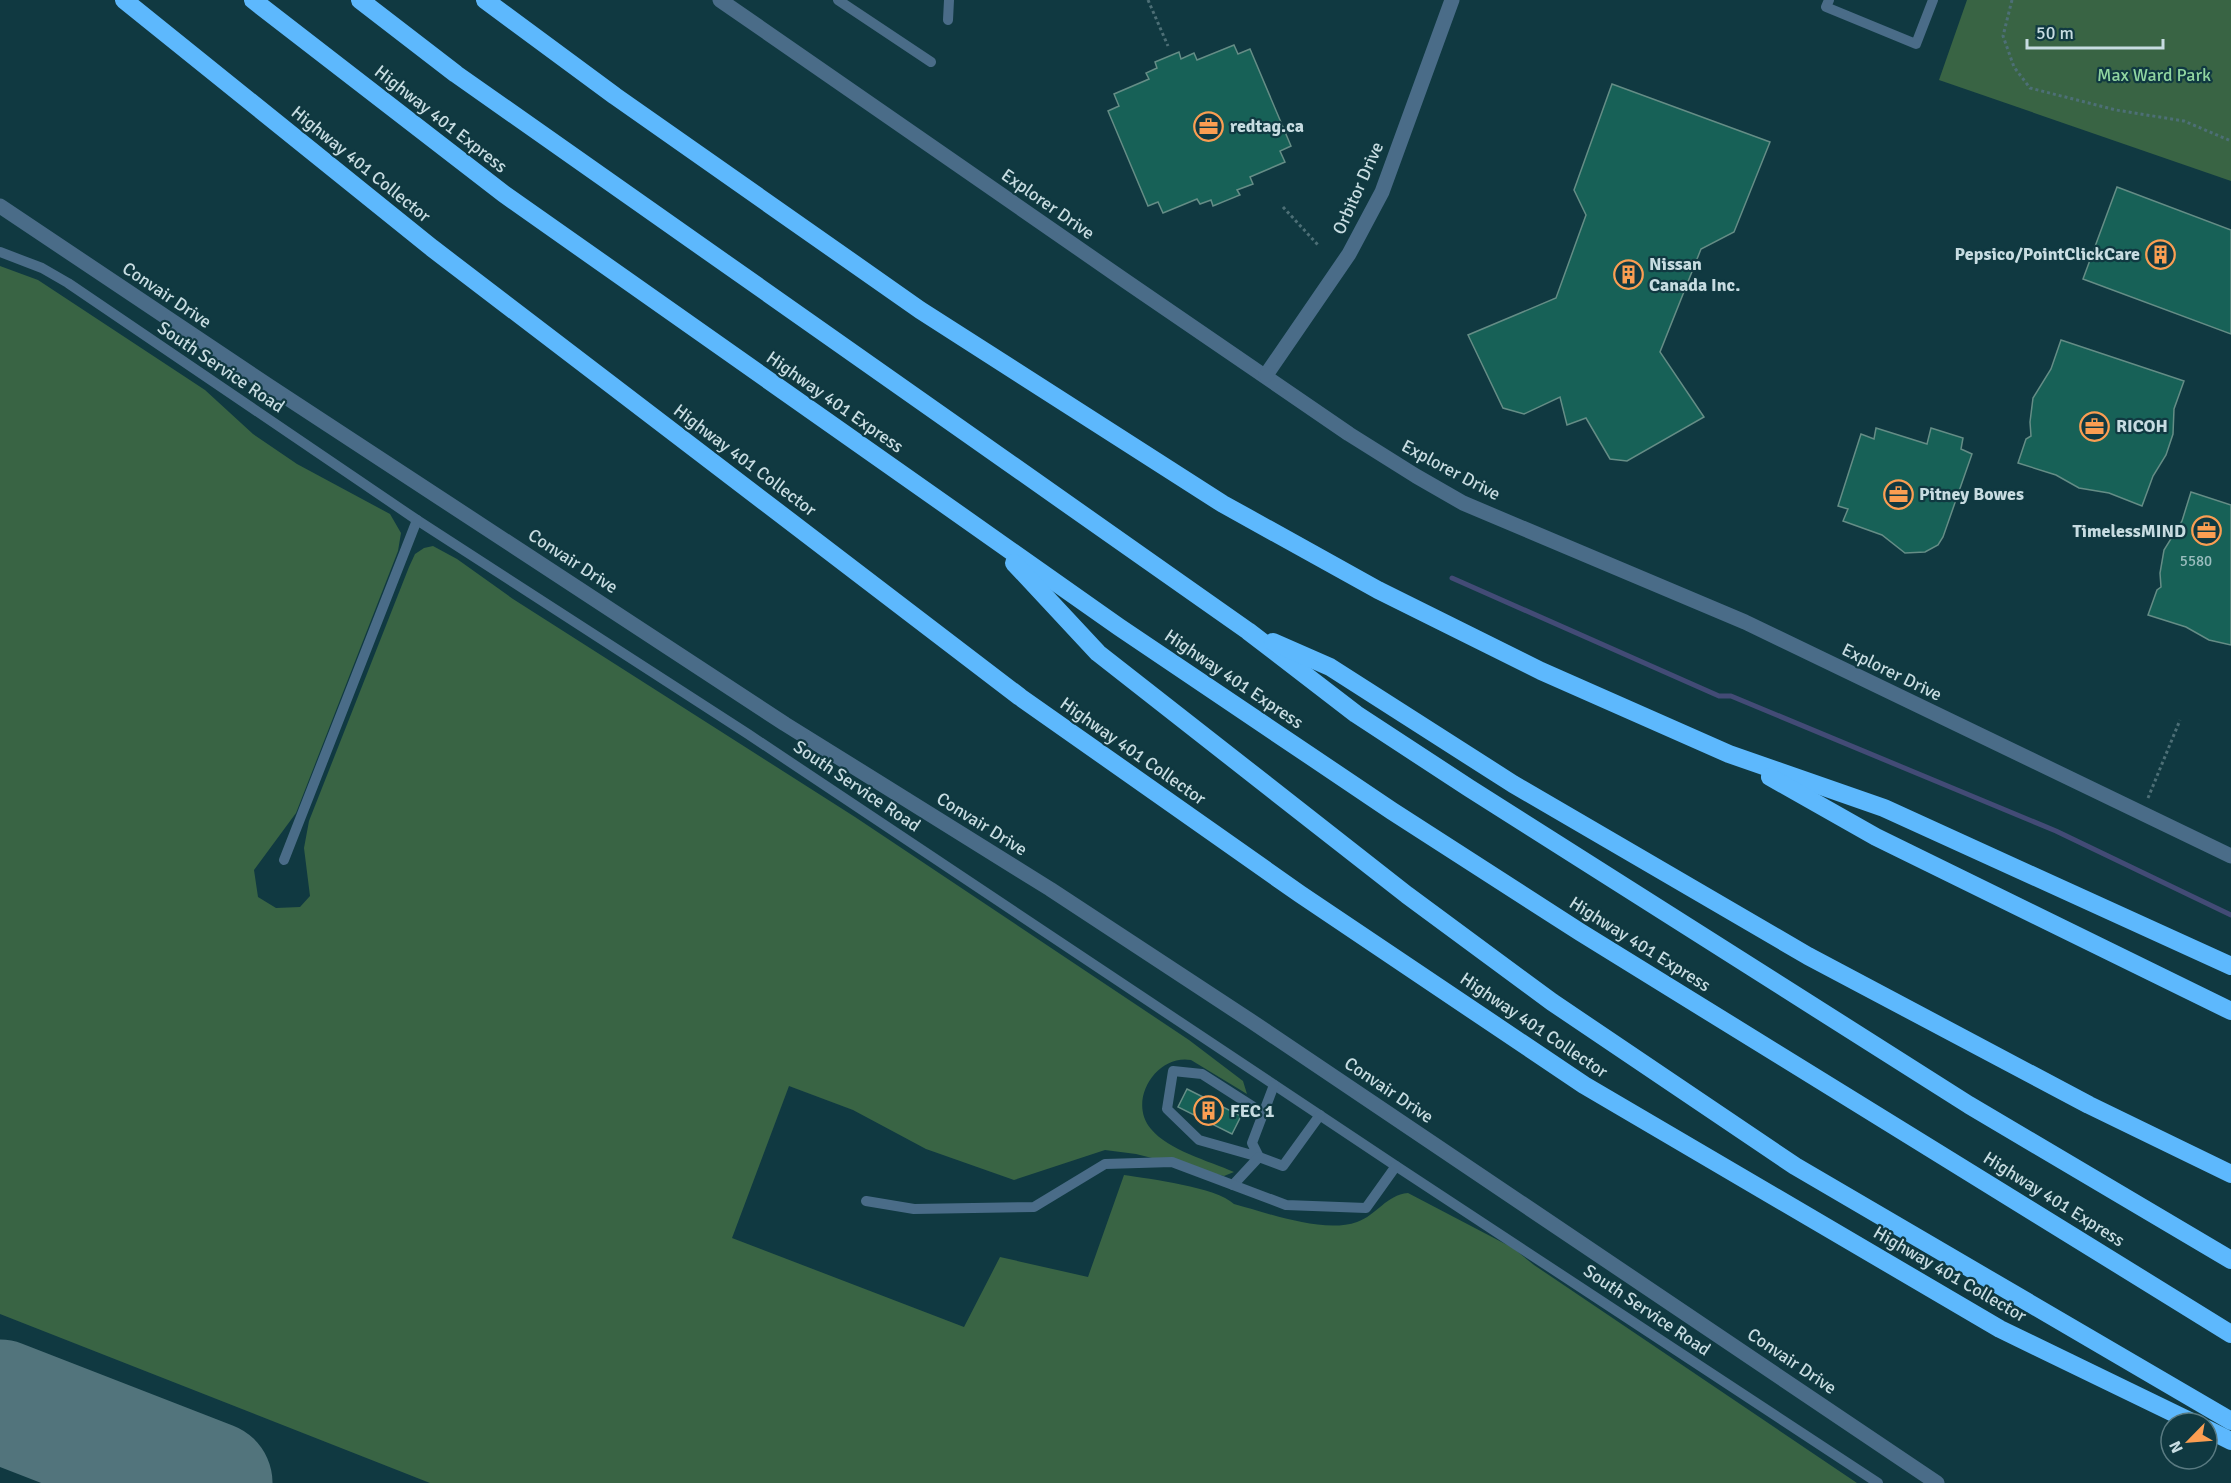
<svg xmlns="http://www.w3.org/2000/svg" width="2231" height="1483" viewBox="0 0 2231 1483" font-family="Signika,sans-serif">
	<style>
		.green { fill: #396444 }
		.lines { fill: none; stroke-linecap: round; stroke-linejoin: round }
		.stream { stroke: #434b76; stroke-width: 5 }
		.taxiway { stroke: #52747c; stroke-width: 50 }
		.runway { stroke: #52747c; stroke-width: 123 }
		.building { fill: #176157; stroke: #658d86; stroke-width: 1.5 }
		.path { stroke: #4d6f76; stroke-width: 3; stroke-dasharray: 3 3; stroke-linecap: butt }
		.service { stroke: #4a6c88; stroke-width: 10 }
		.minor { stroke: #4a6c88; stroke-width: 15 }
		.tertiary { stroke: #4a6c88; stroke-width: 15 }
		.motorway { stroke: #5db8fd; stroke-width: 18 }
		.labels { text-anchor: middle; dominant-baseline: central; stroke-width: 4.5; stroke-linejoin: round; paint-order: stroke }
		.number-label { font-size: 15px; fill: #9bbdbe }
		.park-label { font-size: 18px; fill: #90d5a0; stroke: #103941 }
		.street-label { font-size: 18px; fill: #c7dce1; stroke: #103941 }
		.poi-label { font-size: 18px; font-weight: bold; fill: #c7dce1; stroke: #103941; text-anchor: start }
	</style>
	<rect width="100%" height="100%" fill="#103941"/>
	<g class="green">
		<polygon points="1967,0 2231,0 2231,181 1939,80"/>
		<path d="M 0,266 L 38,280 L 205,390 L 253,434 L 297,464 L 390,514 L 401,533 L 398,551 L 296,813 L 254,870 L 258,897 L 276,908 L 300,907 L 310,896 L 304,848 L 309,821 L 409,567 L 415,554 L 424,548 L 433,546 L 457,559 L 513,599 L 855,817 L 1189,1040 L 1243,1081 L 1247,1094 L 1191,1060 C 1156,1054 1127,1101 1151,1129 C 1168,1150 1209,1161 1234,1172 L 1224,1176 L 1136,1154 L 1105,1150 L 1014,1180 L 926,1149 L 853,1110 L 789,1086 L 732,1238 L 964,1327 L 1000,1257 L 1088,1277 L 1124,1175 C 1150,1179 1216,1187 1234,1204 C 1268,1213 1323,1234 1357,1222 C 1377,1215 1386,1195 1408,1193 L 1513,1248 L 1534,1265 L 1857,1483 L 430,1483 L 0,1314 Z"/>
	</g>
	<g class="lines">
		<polyline class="stream" points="1452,578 1719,696 1731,696 2056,831 2231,915"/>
		<g class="taxiway">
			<polyline points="0,1397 70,1425"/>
			<polyline points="0,1434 188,1483"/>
		</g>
		<polyline class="runway" points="0,1401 211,1483"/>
	</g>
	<g class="building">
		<polygon points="1234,45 1238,54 1250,49 1291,146 1280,151 1285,162 1250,177 1253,184 1237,190 1240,195 1213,206 1211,200 1200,204 1197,199 1163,213 1158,202 1148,206 1108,111 1119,106 1114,94 1149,79 1146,73 1157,68 1155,62 1179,52 1181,59 1194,53 1197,60"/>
		<polygon points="1612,84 1770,142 1734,232 1701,249 1660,352 1704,417 1627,461 1610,459 1586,418 1567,425 1560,397 1524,414 1503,408 1468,335 1556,298 1586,215 1574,190"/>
		<polygon points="2117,187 2231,230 2231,334 2083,279"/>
		<polygon points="2061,340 2184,381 2174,409 2173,434 2166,455 2153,476 2142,506 2109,493 2079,488 2056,475 2018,463 2026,439 2031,436 2030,422 2033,398 2051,369"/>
		<polygon points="1876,428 1927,444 1931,428 1963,438 1961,449 1972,454 1943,537 1938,545 1925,552 1905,553 1882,535 1843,521 1848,509 1838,506 1861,434 1874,439"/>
		<polygon points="2191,492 2231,505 2231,645 2209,640 2186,627 2148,615 2157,590 2161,587 2160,573 2164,550 2182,521"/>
		<polygon points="1187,1089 1241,1116 1232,1134 1178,1107"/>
	</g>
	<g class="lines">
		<g class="path">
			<polyline points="1148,0 1168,46"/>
			<polyline points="2012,0 2003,36 2014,67 2030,88 2116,110 2184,121 2231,141"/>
			<polyline points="1283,207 1318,245"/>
			<polyline points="2148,798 2180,720"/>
		</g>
		<g class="service">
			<polyline points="838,0 931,62"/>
			<polyline points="1829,0 1826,7 1916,44 1933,0"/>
			<polyline points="948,20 949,0"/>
			<polyline points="0,252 42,268 68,283 417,520 748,734 1396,1166 1878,1483"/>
			<polyline points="284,860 417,520"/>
			<polyline points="1263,1113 1202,1074 1173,1071 1167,1109 1199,1140 1259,1157 1252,1143 1274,1085"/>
			<polyline points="1233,1185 1259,1157 1283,1166 1320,1115"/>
			<polyline points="866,1201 914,1209 1034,1207 1105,1164 1172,1162 1286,1205 1366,1208 1396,1166"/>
		</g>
		<polyline class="minor" points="720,0 1127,282 1349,434 1416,476 1463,503 1745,622 2231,856"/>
		<g class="tertiary">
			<polyline points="0,206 269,386 785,724 1050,889 1251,1021 1937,1483"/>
			<polyline points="1266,375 1349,254 1382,192 1452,0"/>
		</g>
		<g class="motorway">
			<polyline points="124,0 432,248 1020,697 1300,894 1584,1085 2000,1329 2194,1423"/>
			<polyline points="253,0 504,194 1119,627 1392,811 1580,932 2231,1334"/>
			<polyline points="360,0 456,74 1248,631 1356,714 1469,788 1969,1105 2231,1260"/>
			<polyline points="485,0 615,96 920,310 1223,504 1378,590 1541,671 1729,754 1884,808 2231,966"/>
			<polyline points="1014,563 1098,653 1407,895 1552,1002 1795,1166 2231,1421"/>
			<polyline points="1273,642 1330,667 1513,784 1808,956 2089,1105 2231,1174"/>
			<polyline points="1770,777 1876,837 2231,1011"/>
			<polyline points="2207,1429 2231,1441"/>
		</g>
	</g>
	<defs>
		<symbol id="office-ring" viewBox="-11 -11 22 22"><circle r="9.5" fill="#103941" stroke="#fb9e52" stroke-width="1.5"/><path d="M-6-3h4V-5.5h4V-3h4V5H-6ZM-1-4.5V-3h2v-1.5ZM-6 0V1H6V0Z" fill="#fb9e52"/></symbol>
		<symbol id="building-ring" viewBox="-11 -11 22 22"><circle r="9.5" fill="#103941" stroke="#fb9e52" stroke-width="1.5"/><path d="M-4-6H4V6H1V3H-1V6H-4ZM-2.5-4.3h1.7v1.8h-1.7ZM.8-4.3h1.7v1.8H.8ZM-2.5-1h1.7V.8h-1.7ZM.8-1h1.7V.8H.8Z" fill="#fb9e52"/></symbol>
	</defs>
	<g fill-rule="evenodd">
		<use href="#office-ring" x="1192" y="110" width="33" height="33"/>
		<use href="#building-ring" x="2144" y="238" width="33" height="33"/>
		<use href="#building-ring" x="1612" y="258" width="33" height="33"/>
		<use href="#office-ring" x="2078" y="410" width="33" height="33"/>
		<use href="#office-ring" x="1882" y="478" width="33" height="33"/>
		<use href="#office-ring" x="2190" y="514" width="33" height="33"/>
		<use href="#building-ring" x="1192" y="1094" width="33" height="33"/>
	</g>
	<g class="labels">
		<g class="number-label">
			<text x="2196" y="561">5580</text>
		</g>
		<g class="park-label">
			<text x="2154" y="75">Max Ward Park</text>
		</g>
		<g class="street-label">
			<text transform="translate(441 119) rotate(38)">Highway 401 Express</text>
			<text transform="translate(361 164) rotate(39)">Highway 401 Collector</text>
			<text transform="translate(1358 188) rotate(-66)">Orbitor Drive</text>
			<text transform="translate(1048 204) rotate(35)">Explorer Drive</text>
			<text transform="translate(167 295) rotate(34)">Convair Drive</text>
			<text transform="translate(221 367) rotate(34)">South Service Road</text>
			<text transform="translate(835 402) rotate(35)">Highway 401 Express</text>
			<text transform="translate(745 460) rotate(37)">Highway 401 Collector</text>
			<text transform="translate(1451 470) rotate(28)">Explorer Drive</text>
			<text transform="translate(573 561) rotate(33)">Convair Drive</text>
			<text transform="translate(1892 672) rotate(26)">Explorer Drive</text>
			<text transform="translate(1234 679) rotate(34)">Highway 401 Express</text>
			<text transform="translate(1133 751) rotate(35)">Highway 401 Collector</text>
			<text transform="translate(857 786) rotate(34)">South Service Road</text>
			<text transform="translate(982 824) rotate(32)">Convair Drive</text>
			<text transform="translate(1640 944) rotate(32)">Highway 401 Express</text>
			<text transform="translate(1534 1025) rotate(34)">Highway 401 Collector</text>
			<text transform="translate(1389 1090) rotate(34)">Convair Drive</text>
			<text transform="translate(2054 1199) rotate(32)">Highway 401 Express</text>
			<text transform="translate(1950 1274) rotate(30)">Highway 401 Collector</text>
			<text transform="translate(1647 1310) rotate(34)">South Service Road</text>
			<text transform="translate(1792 1361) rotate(34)">Convair Drive</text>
		</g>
		<g class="poi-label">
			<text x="1230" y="126">redtag.ca</text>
			<text x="2140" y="254" text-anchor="end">Pepsico/PointClickCare</text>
			<text x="1649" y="264">Nissan<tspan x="1649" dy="21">Canada Inc.</tspan></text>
			<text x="2116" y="426">RICOH</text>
			<text x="1919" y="494">Pitney Bowes</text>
			<text x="2186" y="531" text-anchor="end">TimelessMIND</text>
			<text x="1230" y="1111">FEC 1</text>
		</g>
	</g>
	<g transform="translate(2189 1441) rotate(245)"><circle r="28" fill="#103941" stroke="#597a81" stroke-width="1.5"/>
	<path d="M0-4.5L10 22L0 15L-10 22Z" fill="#fb9e52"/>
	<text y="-9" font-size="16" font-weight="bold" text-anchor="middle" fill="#c7dce1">N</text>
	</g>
	<path d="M2027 39v9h136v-9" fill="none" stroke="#c7dce1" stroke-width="3"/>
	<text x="2036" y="39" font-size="18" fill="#c7dce1" stroke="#103941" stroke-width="4.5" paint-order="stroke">50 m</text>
</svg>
